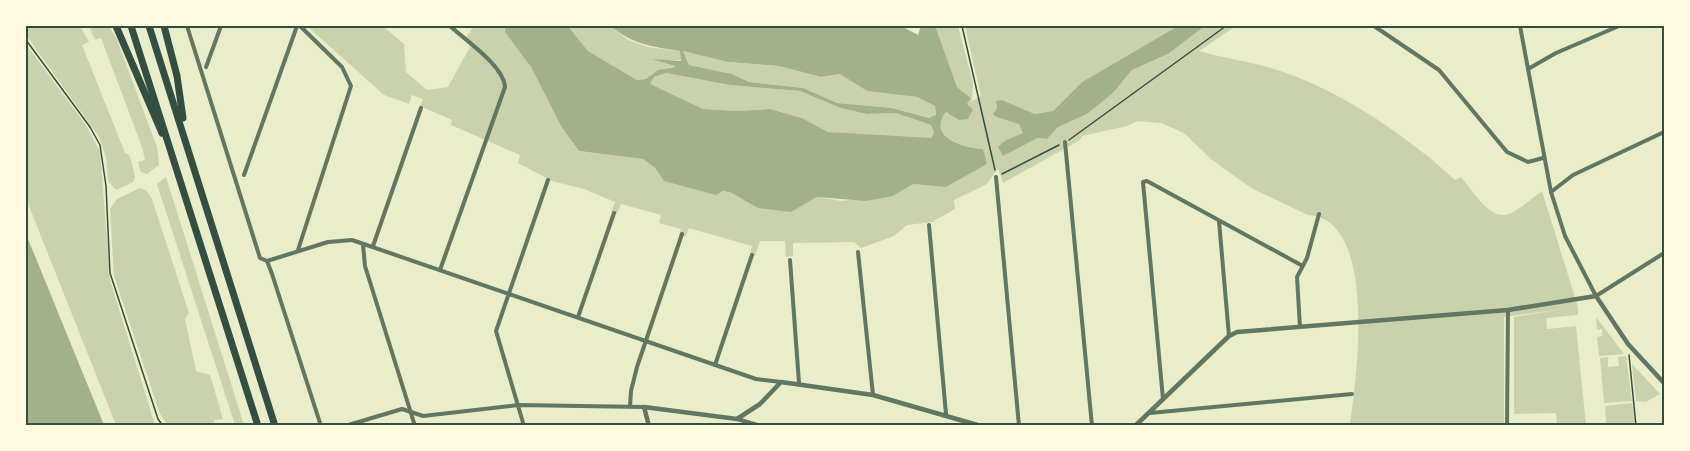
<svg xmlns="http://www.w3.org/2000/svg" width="1690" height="451" viewBox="0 0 1690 451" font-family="Lato,sans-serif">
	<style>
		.green { fill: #cad2ad }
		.water { fill: #a3b18a; fill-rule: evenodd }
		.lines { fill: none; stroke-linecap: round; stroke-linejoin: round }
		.path { stroke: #344e41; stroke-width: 1.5 }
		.minor { stroke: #617663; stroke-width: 4 }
		.tertiary { stroke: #617663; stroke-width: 4.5 }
		.motorway { stroke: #344e41; stroke-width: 7 }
		.neatline { fill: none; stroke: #344e41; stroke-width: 2 }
	</style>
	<rect width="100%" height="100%" fill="#e9edc9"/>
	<g class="green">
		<polygon points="26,26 80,26 89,42 82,45 125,153 130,156 135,177 133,182 116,190 108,181 106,157 99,137 26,35"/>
		<polygon points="89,26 109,26 117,40 157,147 159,165 147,174 141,172 138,162 145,160 142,147 101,38 95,40"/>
		<path d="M 307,26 L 383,26 L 404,44 L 406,72 L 427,90 L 448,87 L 470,47 L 466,37 L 474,26 L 506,26 L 506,32 L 531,67 L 562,128 L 579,151 L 643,159 L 655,168 L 664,181 L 732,193 L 744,199 L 791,212 L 817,197 L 841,201 L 893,196 L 913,184 L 946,187 L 986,164 L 983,149 C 963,148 928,137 946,112 L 959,119 L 968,119 L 970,116 L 967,104 L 971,98 L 957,87 L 936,28 L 927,26 L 958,26 L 973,83 L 972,101 L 981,96 L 965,26 L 1178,26 L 1082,82 L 1053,111 L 1035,114 L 1002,100 L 993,114 L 996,117 L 1020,124 L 1023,133 L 1006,140 L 1003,156 L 1038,138 L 1047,139 L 1058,127 L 1087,114 L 1113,93 L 1132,70 L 1168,54 L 1205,26 L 1236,26 L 1199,51 C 1223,58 1247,61 1271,68 C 1334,86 1408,136 1455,180 L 1461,177 C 1472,189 1491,224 1511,213 C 1522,208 1532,198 1542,191 L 1578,307 L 1578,315 L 1546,318 L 1547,329 L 1576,326 L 1586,425 L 1557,425 L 1556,413 L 1514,414 L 1514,317 L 1563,309 L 1504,317 L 1504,425 L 1350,425 C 1356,380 1379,219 1308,215 L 1251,188 L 1211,159 L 1184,133 L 1161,123 L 1138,121 L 1127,126 L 1082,136 L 1080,140 L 1003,183 L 998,168 L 987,184 L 954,200 L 955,209 L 932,222 L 907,225 L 894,236 L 861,248 L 854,242 L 793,243 L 793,256 L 786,257 L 785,241 L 760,241 L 755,256 L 750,254 L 752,246 L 689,228 L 685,237 L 679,235 L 681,229 L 659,223 L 661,215 L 621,204 L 617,214 L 611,212 L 615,202 L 584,189 L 552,181 L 518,163 L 520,155 L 451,125 L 452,120 L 420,106 L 423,99 L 412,95 L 409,104 L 384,95 Z"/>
		<polygon points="568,26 610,26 628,40 648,47 680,51 682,60 663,60 675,66 658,70 646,79 637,80 588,51"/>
		<polygon points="26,44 85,124 100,151 110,280 155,425 116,425 29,206 26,196"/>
		<polygon points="683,51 728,62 779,66 821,77 840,74 867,91 917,97 935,106 936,116 929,118 892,108 837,103 803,88 749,82 732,74 689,65"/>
		<polygon points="666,73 730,85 800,91 867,114 896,113 931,125 934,133 931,138 899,138 828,132 802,118 770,109 739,111 703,109 649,84 654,77"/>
		<polygon points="166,177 244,425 235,425 157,184"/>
		<polygon points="140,188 146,190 152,199 189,313 185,319 196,371 210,375 223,419 214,420 215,425 168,425 160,414 114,276 110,209 117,199"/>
		<polygon points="1596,318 1596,317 1624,354 1599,356 1597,337 1602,336 1602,329 1597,330"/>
		<polygon points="1626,356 1632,401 1604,403 1600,358 1608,357 1608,367 1619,366 1618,357"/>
		<polygon points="1632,364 1660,394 1646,402 1636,401"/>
		<polygon points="1632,403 1635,425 1606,425 1605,406"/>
	</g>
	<g class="water">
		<path d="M 506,26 L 568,26 L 588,51 L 637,80 L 646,79 L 658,70 L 674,67 L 675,66 L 652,59 L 681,61 L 680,51 C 650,46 635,45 610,26 L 901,26 L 918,35 L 921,26 L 936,28 L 957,87 L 971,98 L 967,104 L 973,110 L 968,119 L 959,120 L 946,112 C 927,137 963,148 983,149 L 987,164 L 946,187 L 913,184 L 893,196 L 866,201 L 817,197 L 791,212 L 758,208 L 732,193 L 723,191 L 716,195 L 664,181 L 655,168 L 643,159 L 579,151 L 562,128 L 531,67 L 505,32 ZM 683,51 L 728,62 L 779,66 L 821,77 L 840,74 L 867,91 L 917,97 L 935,106 L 936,115 L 929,118 L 892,108 L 837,103 L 803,88 L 749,82 L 732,74 L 689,65 ZM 666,73 L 730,85 L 800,91 L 841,108 L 867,114 L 896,113 L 931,125 L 934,133 L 931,138 L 828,132 L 802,118 L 770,109 L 739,111 L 703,109 L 650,84 L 654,77 Z"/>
		<polygon points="1178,26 1205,26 1168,54 1132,70 1113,93 1087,114 1058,127 1047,139 1038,138 1003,156 998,147 1006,140 1023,133 1019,124 996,117 993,114 997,108 996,101 1002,100 1035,114 1053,111 1082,82"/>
		<polygon points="26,234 104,425 26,425"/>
	</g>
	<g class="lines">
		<g class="path">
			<polyline points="962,26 995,170"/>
			<polyline points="26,40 90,127 100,145 106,186 110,273 158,419 163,426"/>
			<polyline points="1069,140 1226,26"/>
			<polyline points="1002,174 1059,145"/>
			<polyline points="1629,355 1636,426"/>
		</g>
		<g class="minor">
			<polyline points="187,26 260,258 267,261 272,274 321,426"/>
			<polyline points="1374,26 1439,70 1507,152 1528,162 1543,158"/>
			<polyline points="1520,26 1551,192 1565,236 1596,296 1664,253"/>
			<polyline points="206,67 221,26"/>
			<polyline points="1528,69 1556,53 1619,26"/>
			<polyline points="1065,142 1092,426"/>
			<polyline points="244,175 297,26"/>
			<polyline points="996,177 1019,426"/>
			<polyline points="1551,192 1573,175 1664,132"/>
			<polyline points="1219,221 1229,336"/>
			<polyline points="929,225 946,414"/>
			<polyline points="363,245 365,266 415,426"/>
			<polyline points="373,246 421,108"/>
			<polyline points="298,250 351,86 342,67 300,26"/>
			<polyline points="858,252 873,395"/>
			<polyline points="790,260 799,383"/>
			<polyline points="267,261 328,242 352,240 756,379 781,382"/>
			<path d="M 440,270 L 505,87 C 504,66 465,40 450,26"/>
			<polyline points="578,317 614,213"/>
			<polyline points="1300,327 1297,277 1307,258 1319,214"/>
			<polyline points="715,365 752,255"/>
			<polyline points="1163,399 1143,182 1147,181 1301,265"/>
			<polyline points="630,406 631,391 637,367 682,234"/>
			<polyline points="1150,413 1352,394"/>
			<polyline points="737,419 761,426"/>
			<polyline points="345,426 402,409 423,416 518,405 644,407"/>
			<polyline points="524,426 496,331 548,180"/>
			<polyline points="1507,426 1508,310"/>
		</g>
		<g class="tertiary">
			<polyline points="649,426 644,407 737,419 760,404 781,382 873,395 981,426"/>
			<polyline points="1135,426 1229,336 1237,332 1508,310 1596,296 1628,344 1664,383"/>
		</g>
		<g class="motorway">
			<polyline points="116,26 162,133"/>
			<polyline points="131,26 258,426"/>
			<polyline points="149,26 275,426"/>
			<polyline points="164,26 177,76 183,118"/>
		</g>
	</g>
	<rect width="1690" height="451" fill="none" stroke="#fefae0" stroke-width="54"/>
	<rect x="27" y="27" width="1636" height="397" class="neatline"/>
</svg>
